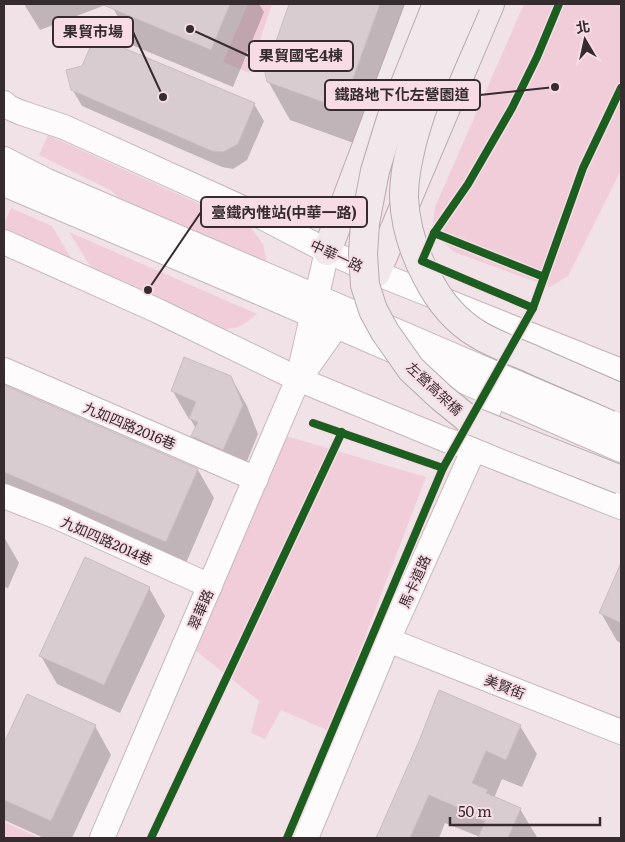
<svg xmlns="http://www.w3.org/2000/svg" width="625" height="842" viewBox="0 0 625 842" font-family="Literata,'Noto Sans TC',serif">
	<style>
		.green { fill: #f1cdda }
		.shadow { fill: #0003 }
		.building { fill: #d8ccd0; stroke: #c9bdc1 }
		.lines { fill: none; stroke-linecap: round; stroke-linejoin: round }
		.minor-casing { stroke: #c4b8bc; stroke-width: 26 }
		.major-casing { stroke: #bba9b0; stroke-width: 30 }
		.minor { stroke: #fdfbfb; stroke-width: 24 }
		.major { stroke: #f0e8eb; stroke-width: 28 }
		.major-bridge-casing { stroke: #bba9b0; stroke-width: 30; stroke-linecap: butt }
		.major-bridge { stroke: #f0e8eb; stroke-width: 28 }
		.cycleway-casing { stroke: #f7dce6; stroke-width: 11 }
		.cycleway { stroke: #1b5e20; stroke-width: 8 }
		.labels { text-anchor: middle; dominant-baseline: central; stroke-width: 4; stroke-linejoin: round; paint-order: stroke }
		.street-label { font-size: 14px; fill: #362c2f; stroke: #f7dce6 }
		.leader { fill: none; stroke: #362c2f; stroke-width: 2 }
		.callout-dot { fill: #362c2f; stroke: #f7dce6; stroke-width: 2 }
		.callout { fill: #f7dce6; stroke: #362c2f; stroke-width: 2 }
		.callout-label { font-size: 15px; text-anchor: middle; font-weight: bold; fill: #362c2f }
	</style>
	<rect width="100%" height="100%" fill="#f1e2e7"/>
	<g class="green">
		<polygon points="248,4 272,4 249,73 223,62"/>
		<polygon points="524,4 621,4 621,170 568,276 550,287 454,252 444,243 433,225 435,207"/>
		<polygon points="48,135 250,227 263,244 268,266 127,209 112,191 39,155"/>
		<polygon points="11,208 52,226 77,268 4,236 4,224"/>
		<path d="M 69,232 L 257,314 C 240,328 239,328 218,330 L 97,277 Z"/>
		<polygon points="286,436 426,477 329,731 281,710 265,739 251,733 259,701 196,651"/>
		<polygon points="4,822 39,838 4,838"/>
	</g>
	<g class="shadow">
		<polygon points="24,4 108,4 40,30"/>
		<polygon points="114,4 259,4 264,12 233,87 134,46 113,8"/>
		<polygon points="290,4 416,4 359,145 290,120 268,81 266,73"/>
		<polygon points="72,89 254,104 264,121 247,160 233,169 222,167 82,106"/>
		<polygon points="231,377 247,406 258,434 240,478 209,464 192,436 196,429 191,420 189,419 172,390"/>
		<polygon points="4,386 198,470 214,498 183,570 4,492"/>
		<polygon points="4,537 19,563 8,588 4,587"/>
		<polygon points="616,579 621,582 621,643 617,641 601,613"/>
		<polygon points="149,588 165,616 120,713 57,684 41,656"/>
		<polygon points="27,695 95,726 111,755 72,838 44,838 4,820 4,746"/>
		<polygon points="520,726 537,754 522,787 502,779 494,798 520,809 537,837 536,838 479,838 480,837 445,823 439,838 377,838 420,741"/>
	</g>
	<g class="building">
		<polygon points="101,4 230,4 211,50"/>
		<polygon points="289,4 380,4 344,104 337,107 267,82 265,73"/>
		<polygon points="95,36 255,103 238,144 223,152 212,151 71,90 66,70 82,66"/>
		<polygon points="184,357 231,376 243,405 223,450 191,436 198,422 189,418 196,402 171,391"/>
		<polygon points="4,385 198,469 166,542 4,472"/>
		<polygon points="85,557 150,587 104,685 39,656"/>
		<polygon points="621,563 621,623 599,613"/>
		<polygon points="439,690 521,725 506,760 486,751 472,783 488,790 486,793 521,808 508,838 478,838 485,821 467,814 468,812 429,795 410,838 376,838 419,741"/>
		<polygon points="27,694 96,725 51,821 4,800 4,743"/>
	</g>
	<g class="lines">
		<defs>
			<g id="minor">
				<polyline points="4,103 8,107 22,113 64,127 258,215 327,251 376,273 621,371"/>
				<polyline points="4,159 47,181 571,406 621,426"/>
				<polyline points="4,184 263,294 621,450"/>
				<polyline points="4,242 158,311 298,379 446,440 474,449 621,507"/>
				<polyline points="4,370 256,479"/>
				<polyline points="304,372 345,314"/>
				<polyline points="4,496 55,516 210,586"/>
				<polyline points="388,640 621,732"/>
				<polyline points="102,838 298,379 327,251"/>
				<polyline points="306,838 388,640 474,449 500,380"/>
			</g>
			<g id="major">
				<polyline points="327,251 420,4"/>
				<polyline points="376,273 490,4"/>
			</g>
		</defs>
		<use href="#minor" class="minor-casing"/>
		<use href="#major" class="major-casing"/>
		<use href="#minor" class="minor"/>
		<use href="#major" class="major"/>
		<defs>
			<g id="major-bridge">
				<polyline points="437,4 391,119 375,171 365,223 363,254 365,285 373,310 385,332 411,369 441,397 468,419 514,438 621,480"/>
				<path d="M 466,4 C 445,54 420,103 409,156 C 406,169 404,184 404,197 C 405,225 414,253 427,277 C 439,301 455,321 479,335 C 496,345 516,352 534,360 C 563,373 592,385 621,398"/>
			</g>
		</defs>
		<use href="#major-bridge" class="major-bridge-casing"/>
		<use href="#major-bridge" class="major-bridge"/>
		<defs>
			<g id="cycleway">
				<polyline points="559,4 537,57 512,108 468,184 434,233 422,261 533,308 583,168 621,88"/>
				<polyline points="434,233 544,277"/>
				<polyline points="313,423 443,468"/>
				<polyline points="151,838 342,432"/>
				<polyline points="287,838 443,468 533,308"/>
			</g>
		</defs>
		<use href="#cycleway" class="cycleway-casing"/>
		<use href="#cycleway" class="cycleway"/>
	</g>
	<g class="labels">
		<g class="street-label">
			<text transform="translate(337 255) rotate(25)">中華一路</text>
			<text transform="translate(435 388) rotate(43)">左營高架橋</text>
			<text transform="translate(130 425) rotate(23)">九如四路2016巷</text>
			<text transform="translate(107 540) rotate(24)">九如四路2014巷</text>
			<text transform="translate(414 581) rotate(-66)">馬卡道路</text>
			<text transform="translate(200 609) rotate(-67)">翠華路</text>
			<text transform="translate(505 686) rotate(22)">美賢街</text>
		</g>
	</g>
	<path class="leader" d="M163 97L133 32M190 29L249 56M555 87L480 95M148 290L201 212"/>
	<g class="callout-dot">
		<circle cx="163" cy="97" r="5"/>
		<circle cx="190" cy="29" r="5"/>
		<circle cx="555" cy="87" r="5"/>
		<circle cx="148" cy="290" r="5"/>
	</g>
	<g class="callout">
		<rect x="53" y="17" width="80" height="30" rx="5"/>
		<rect x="249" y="41" width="104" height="30" rx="5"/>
		<rect x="325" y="80" width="155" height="30" rx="5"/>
		<rect x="201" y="197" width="166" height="30" rx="5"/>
	</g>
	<g class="callout-label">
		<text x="93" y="37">果貿市場</text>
		<text x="301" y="61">果貿國宅4棟</text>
		<text x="402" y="100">鐵路地下化左營園道</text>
		<text x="284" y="218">臺鐵內惟站(中華一路)</text>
	</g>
	<rect width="625" height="842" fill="none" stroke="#362c2f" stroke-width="10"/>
	<g transform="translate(585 40) rotate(351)" stroke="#f7dce6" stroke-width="4" paint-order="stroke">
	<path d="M0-4L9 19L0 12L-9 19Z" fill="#362c2f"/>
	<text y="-8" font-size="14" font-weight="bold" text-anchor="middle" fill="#362c2f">北</text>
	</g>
	<path d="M450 817v8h150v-8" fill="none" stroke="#362c2f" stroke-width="2.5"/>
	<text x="458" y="817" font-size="15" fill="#362c2f" stroke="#f7dce6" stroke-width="4" paint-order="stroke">50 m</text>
</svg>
